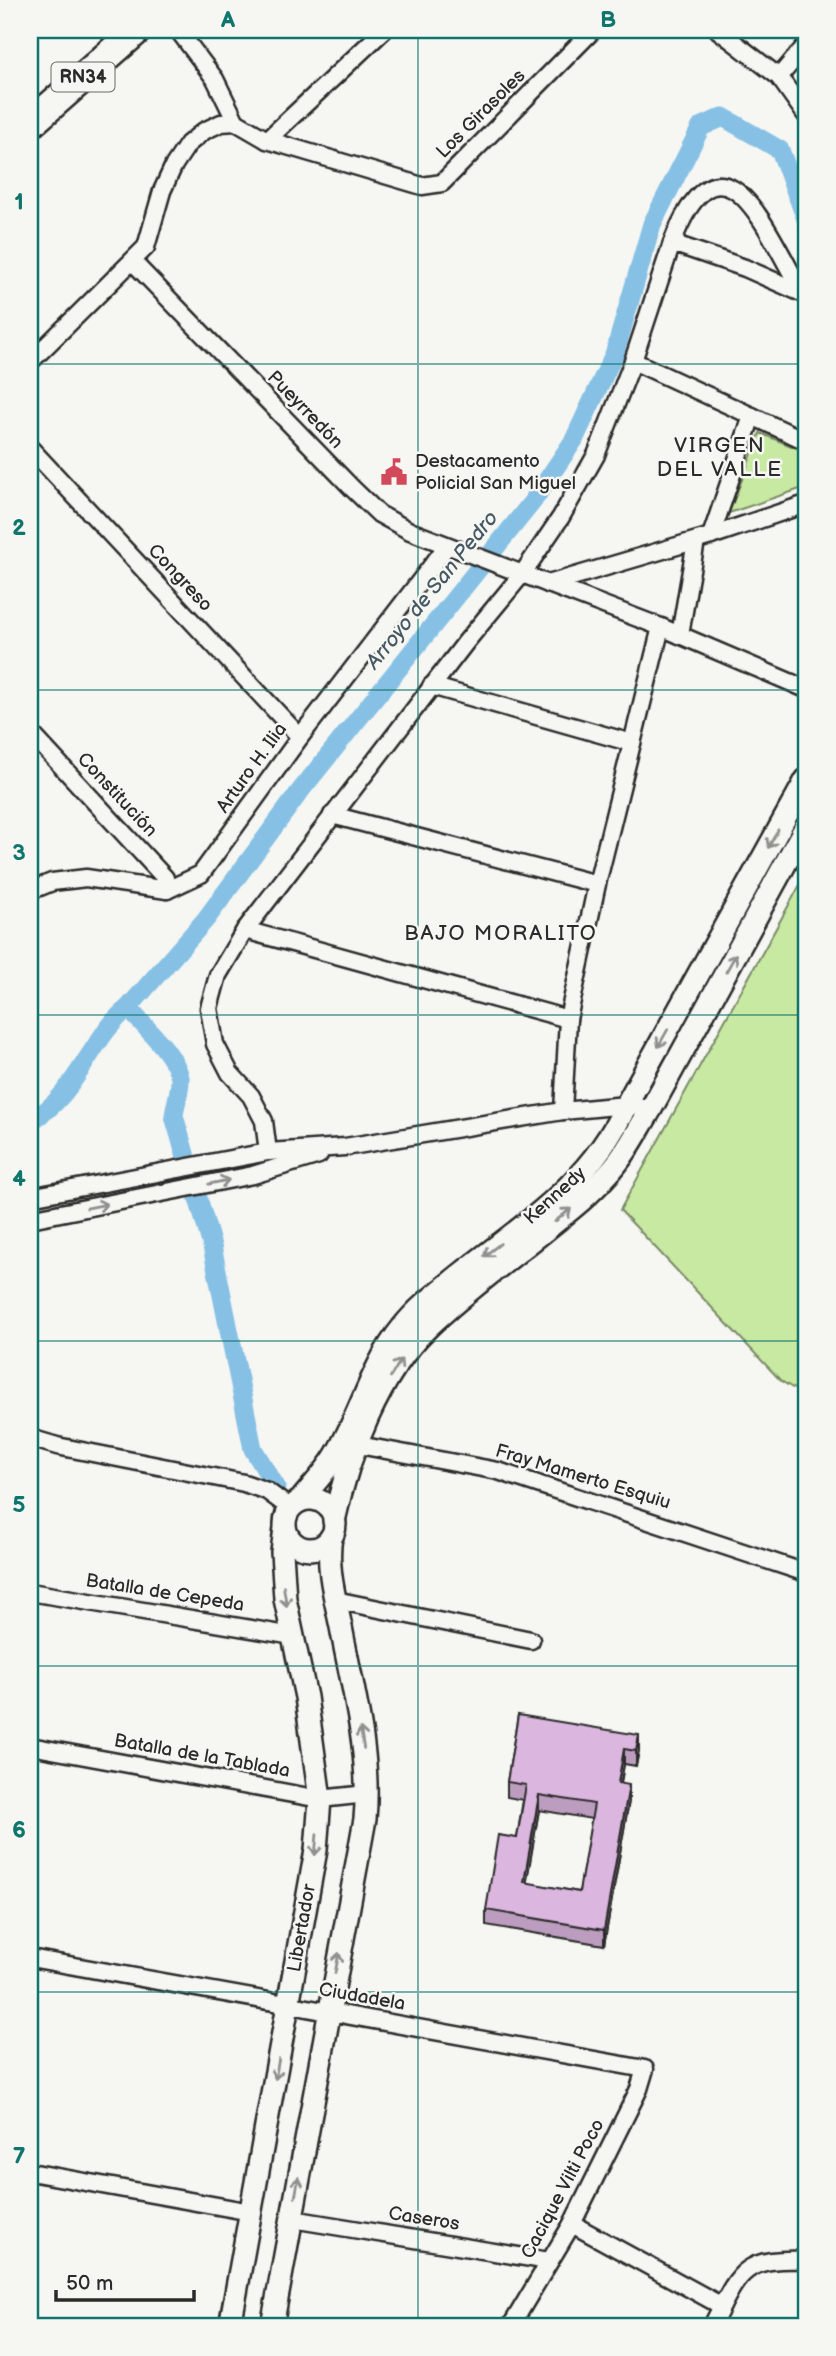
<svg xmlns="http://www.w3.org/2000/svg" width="836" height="2356" viewBox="0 0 836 2356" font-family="'Balsamiq Sans',sans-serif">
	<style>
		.green { fill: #c7e9a2; stroke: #798a66; stroke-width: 2 }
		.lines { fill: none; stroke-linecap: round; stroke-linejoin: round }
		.canal { stroke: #86c1e5; stroke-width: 19 }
		.street-casing { stroke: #2b2b2b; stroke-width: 21 }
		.secondary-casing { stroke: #2b2b2b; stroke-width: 26 }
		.highway-casing { stroke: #2b2b2b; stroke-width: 33 }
		.street { stroke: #f6f6f2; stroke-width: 16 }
		.secondary { stroke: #f6f6f2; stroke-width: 21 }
		.highway { stroke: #f6f6f2; stroke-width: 28 }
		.wall { fill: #bc9dc0; stroke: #2b2b2b; stroke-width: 2; fill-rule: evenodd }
		.shaded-wall { fill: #997f9c; stroke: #2b2b2b; stroke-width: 2 }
		.building { fill: #dbb6df; stroke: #2b2b2b; stroke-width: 2; fill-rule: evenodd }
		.oneway { stroke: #90908e }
		.grid { fill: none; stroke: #0f766e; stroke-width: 2; stroke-opacity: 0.55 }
		.labels { text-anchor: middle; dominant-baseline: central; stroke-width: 5; stroke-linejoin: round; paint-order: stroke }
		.shield { fill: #f6f6f2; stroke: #686867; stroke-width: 2 }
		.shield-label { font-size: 18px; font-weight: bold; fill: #2b2b2b }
		.street-label { font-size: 19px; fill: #2b2b2b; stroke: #f6f6f2 }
		.poi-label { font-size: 19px; fill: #2b2b2b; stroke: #f6f6f2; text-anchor: start }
		.neighbourhood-label { font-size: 21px; letter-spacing: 2px; fill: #2b2b2b; stroke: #f6f6f2 }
		.water-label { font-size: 21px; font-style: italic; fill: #465863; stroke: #f6f6f2 }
		.neatline { fill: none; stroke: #0f766e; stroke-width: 2.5 }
		.grid-label { font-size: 23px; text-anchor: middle; font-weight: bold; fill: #0f766e }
	</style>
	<rect width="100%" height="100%" fill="#f6f6f2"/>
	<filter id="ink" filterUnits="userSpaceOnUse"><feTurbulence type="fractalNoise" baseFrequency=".0143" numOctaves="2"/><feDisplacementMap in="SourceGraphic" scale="14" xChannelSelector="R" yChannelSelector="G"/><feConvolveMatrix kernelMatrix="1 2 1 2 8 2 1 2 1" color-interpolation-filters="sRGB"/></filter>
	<g filter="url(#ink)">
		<g class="green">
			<polygon points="760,433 806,452 806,487 729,513"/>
			<polygon points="806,874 806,1396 781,1381 620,1210"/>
		</g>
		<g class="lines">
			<g class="canal">
				<path d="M 128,1008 C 143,1025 176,1055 180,1078 C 181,1087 175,1106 174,1116 L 212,1246 L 253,1449 L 276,1487"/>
				<path d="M 30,1121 C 77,1097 89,1039 128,1008 L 206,919 L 301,790 L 533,501 L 574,440 L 615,352 L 652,224 L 701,127 L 723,117 L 780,150 L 806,219"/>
			</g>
			<defs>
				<g id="street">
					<polyline points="178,30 215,79 236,122"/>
					<polyline points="718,30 779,77 806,115"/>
					<polyline points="779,77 806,45"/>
					<polyline points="267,140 384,30"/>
					<path d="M 672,243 C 722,114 767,232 802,292"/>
					<polyline points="133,262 352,488 379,514 410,531 661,627 806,689"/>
					<polyline points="633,361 806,441"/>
					<polyline points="30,362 146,247 162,191 174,165 188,144 204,131 221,123 236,122 267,140 422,186 442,183 593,30"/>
					<polyline points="30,448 300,737"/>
					<polyline points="711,536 752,416"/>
					<polyline points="548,584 711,536 806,504"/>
					<polyline points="680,635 696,541"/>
					<polyline points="431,686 632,743"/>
					<polyline points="30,732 165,878 167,890"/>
					<polyline points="332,815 597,884"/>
					<polyline points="30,891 52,882 86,878 167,890 201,874 300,737 447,546"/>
					<polyline points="245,930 568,1019"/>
					<polyline points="563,1111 568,1019 597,884 661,627"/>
					<polyline points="268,1152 264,1121 251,1096 230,1073 215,1044 209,1008 218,975 245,930 466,642 523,573 561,517 596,455 633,361 672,243 745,268 806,295"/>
					<polyline points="30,1197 268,1152 345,1147 563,1111 626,1105 651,1109"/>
					<polyline points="30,1219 253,1175 319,1155"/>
					<polyline points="30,1438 57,1446 244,1483 267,1491 290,1508"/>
					<polyline points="348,1443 498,1471 806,1573"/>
					<polyline points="30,1592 293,1636"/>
					<polyline points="335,1600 531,1640"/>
					<polyline points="30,1746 320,1799 367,1794"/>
					<polyline points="30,1958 645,2069 639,2089 572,2224 511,2326"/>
					<polyline points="30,2172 251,2212"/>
					<polyline points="292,2219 549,2261"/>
					<polyline points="572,2224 722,2306"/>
					<path d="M 712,2326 C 739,2273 741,2257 806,2260"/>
				</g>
				<g id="secondary">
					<circle cx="310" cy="1524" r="25"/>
					<path d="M 300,1501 C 312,1486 326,1472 336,1455 C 361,1414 371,1366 402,1328 C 418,1307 440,1291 461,1274 C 524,1224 592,1182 626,1105 L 806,780"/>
					<path d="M 334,1521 C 348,1455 379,1374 428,1327 C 464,1293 504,1263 543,1232 C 565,1214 588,1197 607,1175 C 625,1156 637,1132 651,1109 L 806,826"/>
					<polyline points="230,2326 316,1850 320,1799 306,1697 285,1599 282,1552 285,1528"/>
					<path d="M 272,2326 L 365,1819 C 371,1754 353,1691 341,1627 C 335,1598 326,1567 331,1537"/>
				</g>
				<polyline id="highway" points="30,124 137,30"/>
			</defs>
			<use href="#street" class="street-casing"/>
			<use href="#secondary" class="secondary-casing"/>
			<use href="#highway" class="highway-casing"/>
			<use href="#street" class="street"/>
			<use href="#secondary" class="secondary"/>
			<use href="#highway" class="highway"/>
		</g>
		<path class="wall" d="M 518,1715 L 639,1750 L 636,1766 L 624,1764 L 621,1784 L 629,1801 L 604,1945 L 486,1925 L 486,1910 L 517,1838 L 523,1800 L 507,1797 L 507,1782 ZM 539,1810 L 592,1819 L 579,1892 L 526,1883 Z"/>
		<g class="shaded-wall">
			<polygon points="639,1735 639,1750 636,1766 636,1751"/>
			<polygon points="624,1749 624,1764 618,1799 618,1783"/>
			<polygon points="629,1785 629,1801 604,1945 604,1930"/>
			<polygon points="539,1795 539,1810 524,1898 524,1882"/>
		</g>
		<path class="building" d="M 518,1715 L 639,1735 L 636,1751 L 624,1749 L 618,1783 L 629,1785 L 604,1930 L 486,1910 L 498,1835 L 517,1838 L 526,1785 L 507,1782 ZM 539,1795 L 594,1804 L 579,1892 L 524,1882 Z"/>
		<defs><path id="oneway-shaft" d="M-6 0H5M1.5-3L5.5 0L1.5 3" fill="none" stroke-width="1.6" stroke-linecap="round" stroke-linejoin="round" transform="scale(1.75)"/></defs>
		<g class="oneway">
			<use href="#oneway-shaft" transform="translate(773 839) rotate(119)"/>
			<use href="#oneway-shaft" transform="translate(731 963) rotate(-61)"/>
			<use href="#oneway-shaft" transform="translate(663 1038) rotate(119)"/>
			<use href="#oneway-shaft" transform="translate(219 1182) rotate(-12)"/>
			<use href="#oneway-shaft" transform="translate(97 1206) rotate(-11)"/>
			<use href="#oneway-shaft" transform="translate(563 1215) rotate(-39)"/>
			<use href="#oneway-shaft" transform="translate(492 1250) rotate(142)"/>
			<use href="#oneway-shaft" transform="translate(396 1368) rotate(-58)"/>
			<use href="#oneway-shaft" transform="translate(285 1596) rotate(81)"/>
			<use href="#oneway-shaft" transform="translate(362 1738) rotate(-99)"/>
			<use href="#oneway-shaft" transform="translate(316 1845) rotate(95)"/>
			<use href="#oneway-shaft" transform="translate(337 1963) rotate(-79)"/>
			<use href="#oneway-shaft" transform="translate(277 2069) rotate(100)"/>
			<use href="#oneway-shaft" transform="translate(297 2187) rotate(-80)"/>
		</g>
	</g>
	<path class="grid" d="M 418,30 L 418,2326M 30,364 L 806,364M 30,690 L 806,690M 30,1015 L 806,1015M 30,1341 L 806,1341M 30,1666 L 806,1666M 30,1992 L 806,1992"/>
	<defs>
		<symbol id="civic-bare" viewBox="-9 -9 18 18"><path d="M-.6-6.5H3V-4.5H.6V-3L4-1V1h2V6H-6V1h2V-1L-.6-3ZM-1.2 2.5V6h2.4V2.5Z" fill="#d1495b" stroke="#f6f6f2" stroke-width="2.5" paint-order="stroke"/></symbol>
	</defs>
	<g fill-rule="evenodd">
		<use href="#civic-bare" x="375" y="453" width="38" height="38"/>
	</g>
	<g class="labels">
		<rect class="shield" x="51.5" y="62.5" width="63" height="29" rx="5"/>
		<g class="shield-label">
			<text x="83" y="77">RN34</text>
		</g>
		<g class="street-label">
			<text transform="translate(481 114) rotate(-45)">Los Girasoles</text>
			<text transform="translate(305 410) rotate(46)">Pueyrredón</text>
			<text transform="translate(180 578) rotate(47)">Congreso</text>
			<text transform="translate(252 768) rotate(-54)">Arturo H. Ilia</text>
			<text transform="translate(117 795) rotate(47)">Constitución</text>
			<text transform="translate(555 1196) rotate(-42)">Kennedy</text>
			<text transform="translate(583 1477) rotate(17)">Fray Mamerto Esquiu</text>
			<text transform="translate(165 1593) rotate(9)">Batalla de Cepeda</text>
			<text transform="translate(202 1756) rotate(10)">Batalla de la Tablada</text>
			<text transform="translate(302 1928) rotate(-80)">Libertador</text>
			<text transform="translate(362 1997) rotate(10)">Ciudadela</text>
			<text transform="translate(563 2189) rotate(-62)">Cacique Vilti Poco</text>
			<text transform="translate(424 2219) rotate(9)">Caseros</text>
		</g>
		<g class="poi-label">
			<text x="415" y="461">Destacamento<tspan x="415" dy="22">Policial San Miguel</tspan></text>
		</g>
		<g class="neighbourhood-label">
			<text x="720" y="445">VIRGEN<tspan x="720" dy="24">DEL VALLE</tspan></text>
			<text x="501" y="933">BAJO MORALITO</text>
		</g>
		<g class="water-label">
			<text transform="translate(432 590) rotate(-51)">Arroyo de San Pedro</text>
		</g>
	</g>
	<rect width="836" height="2356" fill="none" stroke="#f6f6f2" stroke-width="77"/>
	<path d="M56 2290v10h138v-10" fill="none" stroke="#2b2b2b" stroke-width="3.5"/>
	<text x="66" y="2290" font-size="21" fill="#2b2b2b" stroke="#f6f6f2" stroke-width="5" paint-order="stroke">50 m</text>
	<rect x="38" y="38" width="760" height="2280" class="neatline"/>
	<g class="grid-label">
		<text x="228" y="27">A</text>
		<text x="608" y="27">B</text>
		<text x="19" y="209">1</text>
		<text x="19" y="535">2</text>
		<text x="19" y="860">3</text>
		<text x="19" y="1186">4</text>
		<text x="19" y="1512">5</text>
		<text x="19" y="1837">6</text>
		<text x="19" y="2163">7</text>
	</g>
</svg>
